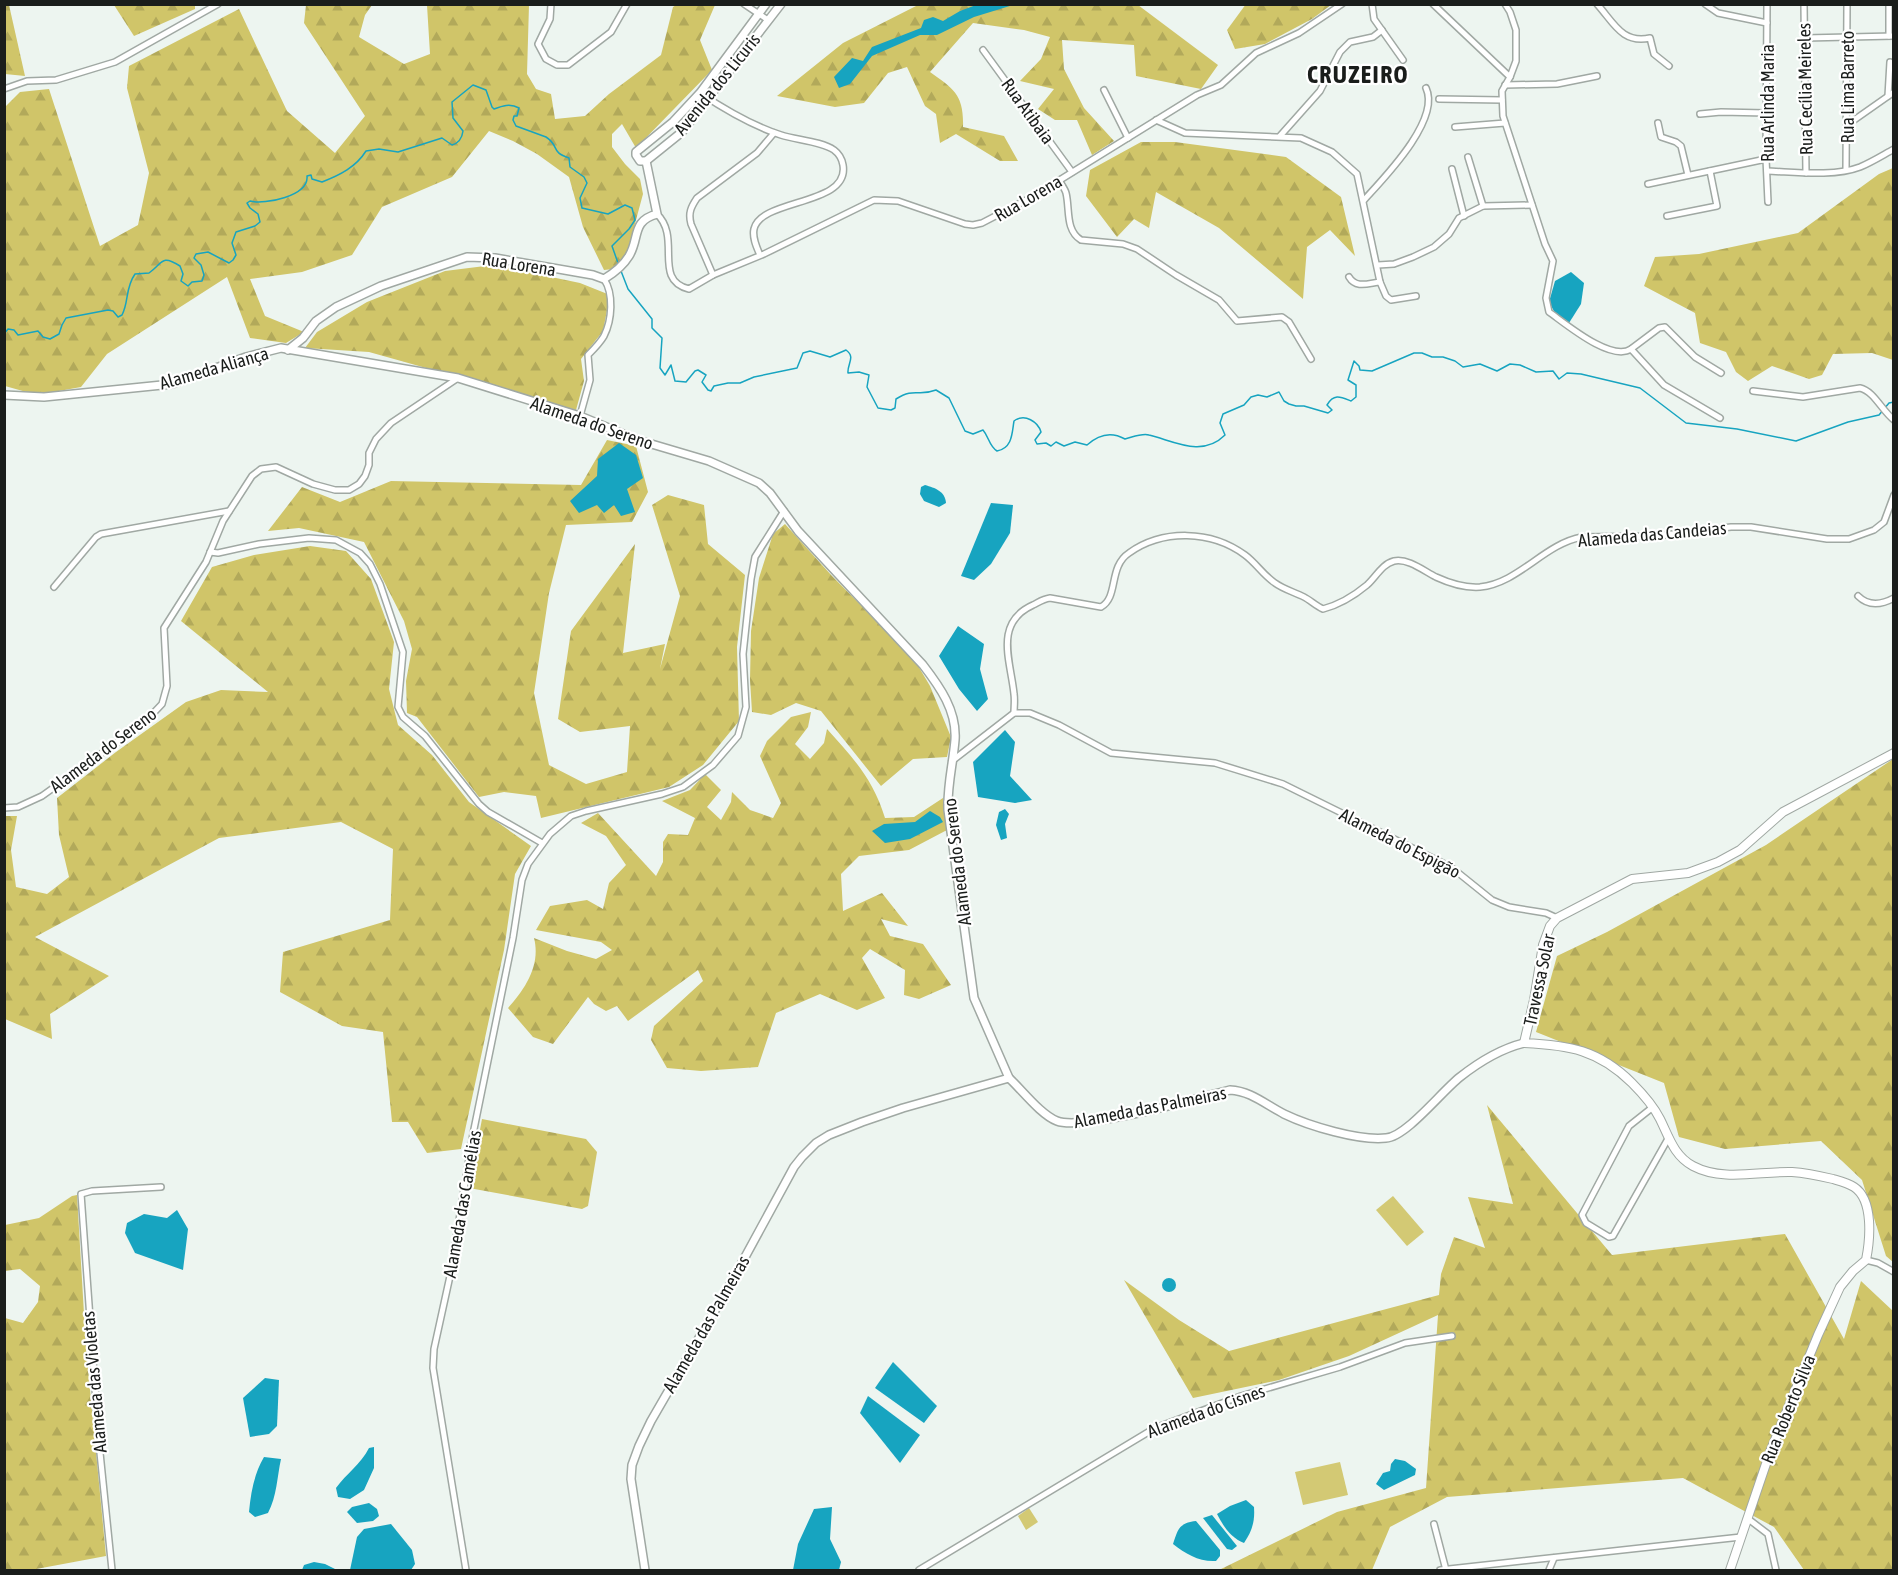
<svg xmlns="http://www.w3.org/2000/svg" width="1898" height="1575" viewBox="0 0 1898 1575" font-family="'Asap Condensed',sans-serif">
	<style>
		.forest { fill: url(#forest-firs) }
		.pitch { fill: #d3c974 }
		.water { fill: #17a4c0 }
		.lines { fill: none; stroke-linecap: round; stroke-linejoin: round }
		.stream { stroke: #17a4c0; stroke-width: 1.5 }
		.minor-casing { stroke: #a0a8a3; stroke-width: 8 }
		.tertiary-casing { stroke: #a0a8a3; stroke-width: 10 }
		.secondary-casing { stroke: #a0a8a3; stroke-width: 10 }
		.minor { stroke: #fff; stroke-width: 5 }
		.tertiary { stroke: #fff; stroke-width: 7 }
		.secondary { stroke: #fff; stroke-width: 8 }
		.labels { text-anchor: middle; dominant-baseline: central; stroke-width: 4.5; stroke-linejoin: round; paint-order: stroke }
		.street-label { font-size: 18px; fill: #1a1d1b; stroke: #fff }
		.district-label { font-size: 24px; font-weight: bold; letter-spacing: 1.5px; fill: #1a1d1b; stroke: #fff }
	</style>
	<defs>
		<pattern id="forest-firs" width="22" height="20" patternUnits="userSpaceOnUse" patternTransform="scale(1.5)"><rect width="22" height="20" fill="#d0c569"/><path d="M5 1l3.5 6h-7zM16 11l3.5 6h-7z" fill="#b2a95a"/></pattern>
	</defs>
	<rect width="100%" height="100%" fill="#edf5f0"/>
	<g class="forest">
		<polygon points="678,4 715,5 700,40 712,70 636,148 622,124 612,134 612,147 625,164 640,179 643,194 623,268 604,270 583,227 569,177 537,154 513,141 489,131 452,177 382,207 352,255 302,272 250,279 265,316 304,332 286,343 250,338 227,277 107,354 81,387 37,395 5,386 4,108 20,92 49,89 100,246 138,225 149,173 127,88 129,66 239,9 287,111 335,153 365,116 304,23 306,5 372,5 365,15 359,37 404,64 430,54 427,5 529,5 527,74 536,89 551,94 555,119 585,116 609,94 661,55 673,7"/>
		<polygon points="1246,4 1331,4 1331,5 1312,19 1265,44 1235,49 1227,30"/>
		<polygon points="4,5 9,5 25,76 5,74"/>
		<polygon points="114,5 195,5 195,9 134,36"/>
		<path d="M 918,5 L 1138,5 L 1218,65 L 1201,89 L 1136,76 L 1134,45 L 1062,40 L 1064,69 L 1084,108 L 1114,141 L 1092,155 L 1077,120 L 1055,120 L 1038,109 L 1054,89 L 1020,81 L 1041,59 L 1050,37 L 1024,30 L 973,23 L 930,72 C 954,89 964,95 963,127 L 1004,136 L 1018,161 L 1000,161 L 956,134 L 940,143 L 936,114 L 925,106 L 907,67 L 888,73 L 864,103 L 835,107 L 777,96 L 843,43 Z"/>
		<polygon points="1141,142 1175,142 1286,157 1341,197 1355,256 1330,230 1307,247 1303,299 1219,228 1156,192 1149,228 1134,219 1117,237 1086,196 1090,170"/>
		<polygon points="1893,168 1893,360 1872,353 1833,354 1822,375 1809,379 1772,366 1748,381 1736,372 1726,352 1700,343 1695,313 1644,286 1655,257 1699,254 1798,233 1879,174"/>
		<polygon points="493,265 580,283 610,295 603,331 581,359 584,381 576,410 369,352 305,348 317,332 367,302 445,271"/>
		<polygon points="607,440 636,446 648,492 632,522 566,525 549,593 534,693 549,765 586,784 627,772 630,726 580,732 558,719 571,631 635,544 623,653 665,644 660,669 680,596 652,505 668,495 704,505 708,544 745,575 737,647 739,721 703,765 669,787 541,818 536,796 504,792 479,797 417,717 407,713 406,681 412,649 404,621 364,542 299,528 268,531 302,487 340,502 391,481 581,485"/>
		<polygon points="785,524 832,576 914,659 930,686 951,737 947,757 913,759 881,786 821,711 796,703 771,715 752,712 750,680 751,631 759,578 773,534"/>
		<polygon points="310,546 346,551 371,579 394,642 389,689 398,725 432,755 469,802 531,846 515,874 504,950 461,1149 427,1153 408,1122 392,1122 383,1032 342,1026 280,992 283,952 390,920 393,849 341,822 219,838 35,937 109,976 50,1014 52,1039 5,1019 5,816 17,816 11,850 16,887 47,894 69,877 59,835 57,798 116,752 186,702 221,690 268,692 181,621 212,567 254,555"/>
		<path d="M 811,712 L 808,727 L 795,744 L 810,759 L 824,743 L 827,729 C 854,759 873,779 885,818 L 914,817 L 943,798 L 947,830 L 909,850 L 859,856 L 841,874 L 843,911 L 882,893 L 908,926 L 881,919 L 890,936 L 923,944 L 951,985 L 919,999 L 904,995 L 905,970 L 870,949 L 862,958 L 885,998 L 857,1010 L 820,994 L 776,1013 L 758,1067 L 701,1071 L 667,1068 L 651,1040 L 654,1026 L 703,981 L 698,970 L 628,1021 L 617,1006 L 606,1011 L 594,1004 L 588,997 L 553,1044 L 533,1037 L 508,1008 C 525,989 541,965 534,938 L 567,951 L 596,959 L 612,950 L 601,942 L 536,930 L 550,906 L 587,900 L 603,909 L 609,883 L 626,865 L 606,836 L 581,823 L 598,813 L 656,876 L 663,862 L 663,842 L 668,834 L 688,835 L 695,818 L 662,801 L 690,790 L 705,774 L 721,790 L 707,807 L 721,820 L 731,802 L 732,792 L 750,810 L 773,818 L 781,803 L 760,756 L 767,741 L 791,717 Z"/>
		<polygon points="1893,759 1893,1262 1886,1256 1862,1180 1821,1141 1725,1149 1679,1137 1664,1083 1536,1032 1557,956 1607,932 1766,845"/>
		<polygon points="1487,1105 1612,1255 1785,1234 1844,1339 1861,1281 1893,1311 1893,1570 1804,1570 1774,1527 1683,1478 1447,1497 1390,1527 1372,1570 1219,1570 1337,1512 1426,1488 1438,1315 1349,1356 1279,1380 1193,1398 1124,1280 1179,1320 1229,1351 1439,1295 1441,1274 1454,1237 1485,1248 1468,1197 1513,1204"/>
		<polygon points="482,1119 586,1139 597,1152 588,1206 582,1209 469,1188"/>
		<polygon points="77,1195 86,1348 106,1556 31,1570 5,1570 5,1318 23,1323 38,1302 40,1286 20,1269 5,1271 5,1225 39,1218 72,1196"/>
	</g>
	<g class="pitch">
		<polygon points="1393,1196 1424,1232 1407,1246 1376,1210"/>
		<polygon points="1340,1462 1348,1495 1303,1505 1295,1472"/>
		<polygon points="1029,1508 1038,1522 1026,1530 1018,1516"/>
	</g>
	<g class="water">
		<polygon points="976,5 1013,5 974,17 937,35 920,35 872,56 850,84 839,88 834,77 852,58 863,61 872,47 921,28 924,20 933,17 943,21 960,11"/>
		<polygon points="1571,272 1584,283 1581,304 1569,323 1556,315 1549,302 1555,281"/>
		<polygon points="619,443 636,455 643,478 627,489 635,512 621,516 614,505 604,513 597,505 579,513 570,501 597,476 598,459"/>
		<path d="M 925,485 C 935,488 945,491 946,503 L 939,507 L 924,501 L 920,494 L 921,487 Z"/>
		<polygon points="991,503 1013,505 1010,533 991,564 974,580 961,576"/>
		<polygon points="958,626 984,644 980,669 988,699 977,711 959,689 939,656"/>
		<polygon points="1005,730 1015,742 1010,776 1032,800 1015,803 978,797 973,762"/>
		<polygon points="1005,809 1009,814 1005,824 1007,838 1001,840 996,825 999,812"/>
		<polygon points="930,811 940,817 943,822 910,839 885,843 872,831 884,824 915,822"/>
		<polygon points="177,1210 188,1229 183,1270 135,1253 125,1233 127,1223 144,1214 167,1218"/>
		<circle cx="1169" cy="1285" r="7"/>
		<polygon points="893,1362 937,1406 924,1423 875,1388"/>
		<polygon points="265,1378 279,1380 277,1426 269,1434 250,1437 243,1398"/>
		<polygon points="868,1396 920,1435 900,1463 860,1413"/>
		<path d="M 374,1447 L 374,1468 L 364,1490 L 350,1499 L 338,1497 L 336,1488 C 346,1474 361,1464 369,1448 Z"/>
		<path d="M 264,1457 L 281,1459 C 277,1477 277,1496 268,1513 L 255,1517 L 249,1512 C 251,1492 254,1474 264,1457 Z"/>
		<polygon points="1395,1459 1405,1461 1416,1469 1415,1475 1384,1490 1376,1484 1383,1473 1390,1471 1391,1464"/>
		<path d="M 1246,1500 L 1254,1507 C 1255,1522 1252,1531 1244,1543 C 1231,1538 1223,1526 1217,1514 L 1230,1506 Z"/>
		<polygon points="369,1503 377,1509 379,1516 373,1521 357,1523 347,1512 352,1507"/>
		<polygon points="832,1507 830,1539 841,1562 839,1570 793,1570 798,1544 814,1509"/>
		<polygon points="1212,1515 1237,1546 1232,1550 1227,1549 1203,1518"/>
		<path d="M 1196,1521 L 1220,1550 L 1220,1556 L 1216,1561 C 1199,1562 1186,1554 1173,1544 C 1178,1529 1179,1523 1196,1521 Z"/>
		<polygon points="391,1524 412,1550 415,1564 411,1570 350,1570 357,1537 364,1529"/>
		<polygon points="314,1562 325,1564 337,1570 302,1570 304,1565"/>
	</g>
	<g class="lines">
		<g class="stream">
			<path d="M 621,271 L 628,289 L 652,319 L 652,328 L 662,338 L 660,368 L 665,375 L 671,365 L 675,381 L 686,382 L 695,371 L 698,370 L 706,375 L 702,382 L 708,390 L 711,391 L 714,386 L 728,383 L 740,383 L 754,377 L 797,368 L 803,353 L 810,351 L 830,357 L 846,350 C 856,357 847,364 848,373 L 859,372 L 869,375 L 867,387 L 878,408 L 891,410 L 895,408 L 896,399 C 915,387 918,397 936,390 L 949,398 L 965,431 L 973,434 L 983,430 C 989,437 989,446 997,451 C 1013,448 1012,432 1014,421 C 1025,413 1038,422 1041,432 L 1035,440 L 1037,444 L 1046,443 L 1051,446 L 1056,442 L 1064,446 L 1075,442 L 1087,445 C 1099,434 1111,431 1125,439 C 1133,437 1142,433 1149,435 C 1174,441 1202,458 1225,435 L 1220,423 L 1223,414 L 1244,405 L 1251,397 L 1258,395 L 1267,397 L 1279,392 L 1284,401 L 1289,404 L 1296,406 L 1304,406 L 1328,413 L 1332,410 L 1327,405 C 1334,393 1341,397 1351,401 L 1356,397 L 1356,385 L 1348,380 L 1354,361 L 1359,366 L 1360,370 L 1372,371 L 1414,353 L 1422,353 L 1432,357 L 1443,357 L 1455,361 L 1463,367 L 1480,364 L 1497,371 L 1510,364 L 1520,365 L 1536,372 L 1553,371 L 1559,379 L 1567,373 L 1581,374 L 1640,388 L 1686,423 L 1737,429 L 1796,441 L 1848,422 L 1879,415 L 1889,403 L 1894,402"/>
			<path d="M 4,334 L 8,329 L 14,330 L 18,335 L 38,331 L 43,337 L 50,339 L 59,334 L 62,325 L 66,318 L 108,310 L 113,311 L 118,317 L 122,315 C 129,302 125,288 135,274 L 149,273 C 163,263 161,254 180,266 L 183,274 L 181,281 L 188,286 L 192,282 L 202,281 L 204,275 L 201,265 L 194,258 L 196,254 L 208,252 L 229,263 L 233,260 L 236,255 L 232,243 L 236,232 L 255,226 L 260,222 L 258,214 L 250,208 L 247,203 L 250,201 C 265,205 309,196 307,176 L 311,175 L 312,179 L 322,182 C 340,175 356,167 366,151 L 379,149 L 398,152 L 442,138 L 452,145 C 459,143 462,139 463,131 L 453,118 L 452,102 L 473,85 L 486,90 L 492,107 L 494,109 C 502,106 510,103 519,108 L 517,116 L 514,116 L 513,120 L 516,126 L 546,137 C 560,146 550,152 569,158 L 570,167 L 584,177 L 587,183 L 580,198 L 582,208 L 608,214 L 625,205 L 632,208 L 635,220 L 629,229 L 612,246 L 618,263"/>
		</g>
		<defs>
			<g id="minor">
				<polyline points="551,4 550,19 538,44 546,59 557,65 568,65 611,32 627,4"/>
				<polyline points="744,4 768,20"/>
				<polyline points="1372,4 1374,19 1403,60"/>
				<polyline points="1433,4 1510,77"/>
				<path d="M 1505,4 L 1510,12 L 1516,30 L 1516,61 L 1510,77 L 1502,91 L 1503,116 L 1545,244 L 1553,261 L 1546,298 L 1549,312 C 1566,324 1611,362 1631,349 L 1664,385 L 1720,418"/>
				<path d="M 1597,4 C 1614,23 1622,44 1650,38 L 1654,54 L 1669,66"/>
				<polyline points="1705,4 1718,13 1767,23"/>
				<polyline points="1767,4 1766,159 1768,202"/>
				<polyline points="1804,4 1806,173"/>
				<polyline points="1889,4 1889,36"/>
				<polyline points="1805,38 1894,36"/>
				<polyline points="983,50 1072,172"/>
				<polyline points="1505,85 1557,84 1597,76"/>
				<polyline points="4,89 27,81 56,80 115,62 218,4"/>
				<polyline points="1104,90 1128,138"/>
				<path d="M 700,93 C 724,109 753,126 781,135 C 796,140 821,141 834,150 C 838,153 842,159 843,165 C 850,206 761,198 754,229 C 752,238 757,248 760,255"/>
				<polyline points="1888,96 1890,62"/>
				<polyline points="1439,99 1502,100"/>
				<polyline points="1700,114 1721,112 1766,113"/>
				<polyline points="1156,120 1185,133 1301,138 1332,152 1357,174 1380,282 1386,296 1391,300 1416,296"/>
				<polyline points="1658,123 1661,137 1676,142 1681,146 1688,175"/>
				<polyline points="1847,125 1894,92"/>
				<polyline points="1455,127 1505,123"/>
				<polyline points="1280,136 1320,91 1340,52 1350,42 1373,37 1382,30"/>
				<polyline points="1468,157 1483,206"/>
				<polyline points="1452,169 1464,216"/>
				<polyline points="1846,170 1847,4"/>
				<path d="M 1767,171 C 1795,172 1834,177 1860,167 C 1872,162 1883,155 1894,149"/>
				<path d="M 1059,180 C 1061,184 1065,189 1066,193 C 1070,209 1065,230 1081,240 L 1123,244 L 1137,249 L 1176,275 L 1219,300 L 1237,321 L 1282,317 L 1289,322 L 1311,359"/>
				<polyline points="1648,184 1766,159"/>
				<path d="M 1364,200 C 1384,178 1441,120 1426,88"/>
				<path d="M 657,214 C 682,238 652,280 689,289 L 713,275 L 764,254 L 874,200 L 898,201 L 965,224 L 973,225 L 982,223 L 1034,196 L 1197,95 L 1221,85 L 1256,53 L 1299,33 L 1342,4"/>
				<polyline points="1667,216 1717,206 1710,171"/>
				<polyline points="1378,265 1394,264 1413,257 1434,247 1449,234 1459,218 1483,206 1532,205"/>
				<path d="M 713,275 L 691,224 C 688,213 691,207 697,198 L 757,153 L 774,133"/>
				<path d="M 1349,277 C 1356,289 1369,283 1380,282"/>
				<polyline points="1631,349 1659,328 1665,327 1695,357 1721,373"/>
				<path d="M 1753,391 L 1803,397 L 1860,388 C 1874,391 1882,411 1894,420"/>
				<path d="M 580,416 L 590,380 L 588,355 C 594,349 600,343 604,336 C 612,320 614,294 604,279"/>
				<polyline points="210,552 218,553 259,544 309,538 336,540 360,553 370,564 380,584 403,652 398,707 403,717 425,736 479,804 488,812 542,843"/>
				<polyline points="54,587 96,537 101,534 229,511"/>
				<path d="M 1858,596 C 1868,606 1881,605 1894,598"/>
				<path d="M 1014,713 C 1014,707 1015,700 1014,694 C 1011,662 993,623 1033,605 C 1039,602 1043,599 1050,598 L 1101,607 C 1119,597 1108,567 1129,553 C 1163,529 1211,530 1245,555 C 1256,563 1263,575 1275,583 C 1283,589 1294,592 1304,597 C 1310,600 1316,606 1323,609 C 1338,605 1355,595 1367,585 C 1376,577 1382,564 1394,561 C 1408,558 1424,571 1436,577 C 1449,583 1465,588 1480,587 C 1519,583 1544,544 1582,537 L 1656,536 L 1731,527 L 1751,527 L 1827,539 L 1849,539 L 1874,530 L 1884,522 L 1894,495"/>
				<polyline points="952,761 1014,713 1030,713 1059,725 1111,753 1215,763 1283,784 1451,867 1492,900 1509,907 1546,913 1557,918"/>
				<polyline points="4,808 18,807 42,796 144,723 162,704 167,686 164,628 206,562 223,521 252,476 261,469 276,467 313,484 335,490 349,490 359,484 365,476 369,465 369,453 376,439 391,423 458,378"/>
				<polyline points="1653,1107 1629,1126 1582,1215 1586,1223 1609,1237 1613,1236 1669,1137"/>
				<polyline points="1866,1260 1878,1263 1894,1272"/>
				<polyline points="1747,1518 1768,1534 1776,1570"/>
				<polyline points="1434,1524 1446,1570"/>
				<polyline points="112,1570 99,1443 81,1194 92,1191 161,1187"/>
				<polyline points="466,1570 433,1368 434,1349 450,1276 473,1134 513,938 522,880 528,864 550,834 571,816 586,811 662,794 683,787 713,765 738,736 746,707 743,654 751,579 755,557 784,511"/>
				<polyline points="919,1570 1155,1428 1241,1396 1340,1367 1405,1343 1452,1336"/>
				<polyline points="1440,1570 1741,1537"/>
				<polyline points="1549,1570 1554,1558"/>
			</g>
			<g id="tertiary">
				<polyline points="766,4 700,93 673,122 636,152 636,155 640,161 646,161 682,132 781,4"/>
				<path d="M 288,350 L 303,338 L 316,321 L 336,307 L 381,286 L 467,257 L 495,258 L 593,275 L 604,279 C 614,273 623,266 629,256 C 640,238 631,221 657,214 L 646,161"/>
				<path d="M 4,395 L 44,397 L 172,384 L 246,357 L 281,348 L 458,378 L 580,416 L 638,440 L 709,461 L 759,483 L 770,493 L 798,531 L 923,665 C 940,687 957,711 955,740 C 953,764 947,786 948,810 L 974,998 L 1009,1078"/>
				<path d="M 645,1570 L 631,1479 L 632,1465 L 639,1446 L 651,1421 L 732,1281 L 794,1167 L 802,1157 L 816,1143 L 829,1135 L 862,1122 L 903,1108 L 1009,1078 C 1022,1090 1041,1115 1057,1121 C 1083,1131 1198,1098 1230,1090 C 1251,1091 1266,1105 1284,1114 C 1309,1126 1359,1141 1386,1138 C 1406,1137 1442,1091 1460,1077 C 1479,1062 1500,1049 1524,1043"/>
			</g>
			<path id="secondary" d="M 1730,1570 L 1770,1452 L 1818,1335 L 1840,1287 L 1853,1271 L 1866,1260 C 1870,1240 1874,1200 1854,1187 C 1848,1183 1840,1181 1833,1179 C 1820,1176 1806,1173 1792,1172 C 1760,1171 1723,1182 1693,1166 C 1674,1156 1669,1137 1660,1119 C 1653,1105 1643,1094 1632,1083 C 1599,1050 1569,1045 1524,1043 L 1534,1000 L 1543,945 L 1550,926 L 1557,918 L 1632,879 L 1688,873 L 1718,862 L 1740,850 L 1783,812 L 1894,753"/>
		</defs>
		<use href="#minor" class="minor-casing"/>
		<use href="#tertiary" class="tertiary-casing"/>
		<use href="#secondary" class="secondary-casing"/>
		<use href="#minor" class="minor"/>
		<use href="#tertiary" class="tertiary"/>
		<use href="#secondary" class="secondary"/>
	</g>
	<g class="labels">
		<g class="street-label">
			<text transform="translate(717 84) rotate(-51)">Avenida dos Licuris</text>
			<text transform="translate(1847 87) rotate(-90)">Rua Lima Barreto</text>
			<text transform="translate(1805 89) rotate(-91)">Rua Cecília Meireles</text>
			<text transform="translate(1767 103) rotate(-90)">Rua Arlinda Maria</text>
			<text transform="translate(1028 111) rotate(54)">Rua Atibaia</text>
			<text transform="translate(1028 198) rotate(-30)">Rua Lorena</text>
			<text transform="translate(519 264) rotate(9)">Rua Lorena</text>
			<text transform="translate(214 368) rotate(-16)">Alameda Aliança</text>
			<text transform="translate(592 423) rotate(19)">Alameda do Sereno</text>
			<text transform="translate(1652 534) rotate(-5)">Alameda das Candeias</text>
			<text transform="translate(103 750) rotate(-37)">Alameda do Sereno</text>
			<text transform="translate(1400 843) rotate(27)">Alameda do Espigão</text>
			<text transform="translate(957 862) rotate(-97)">Alameda do Sereno</text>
			<text transform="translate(1539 980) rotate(-78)">Travessa Solar</text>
			<text transform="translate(1150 1107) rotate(-11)">Alameda das Palmeiras</text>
			<text transform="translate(462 1204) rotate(-80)">Alameda das Camélias</text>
			<text transform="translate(706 1324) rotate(-60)">Alameda das Palmeiras</text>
			<text transform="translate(94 1382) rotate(-95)">Alameda das Violetas</text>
			<text transform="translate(1788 1409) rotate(-68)">Rua Roberto Silva</text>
			<text transform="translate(1206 1411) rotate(-20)">Alameda do Cisnes</text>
		</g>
		<g class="district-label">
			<text x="1358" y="74">CRUZEIRO</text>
		</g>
	</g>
	<rect width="1898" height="1575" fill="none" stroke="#1a1d1b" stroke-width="12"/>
</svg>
